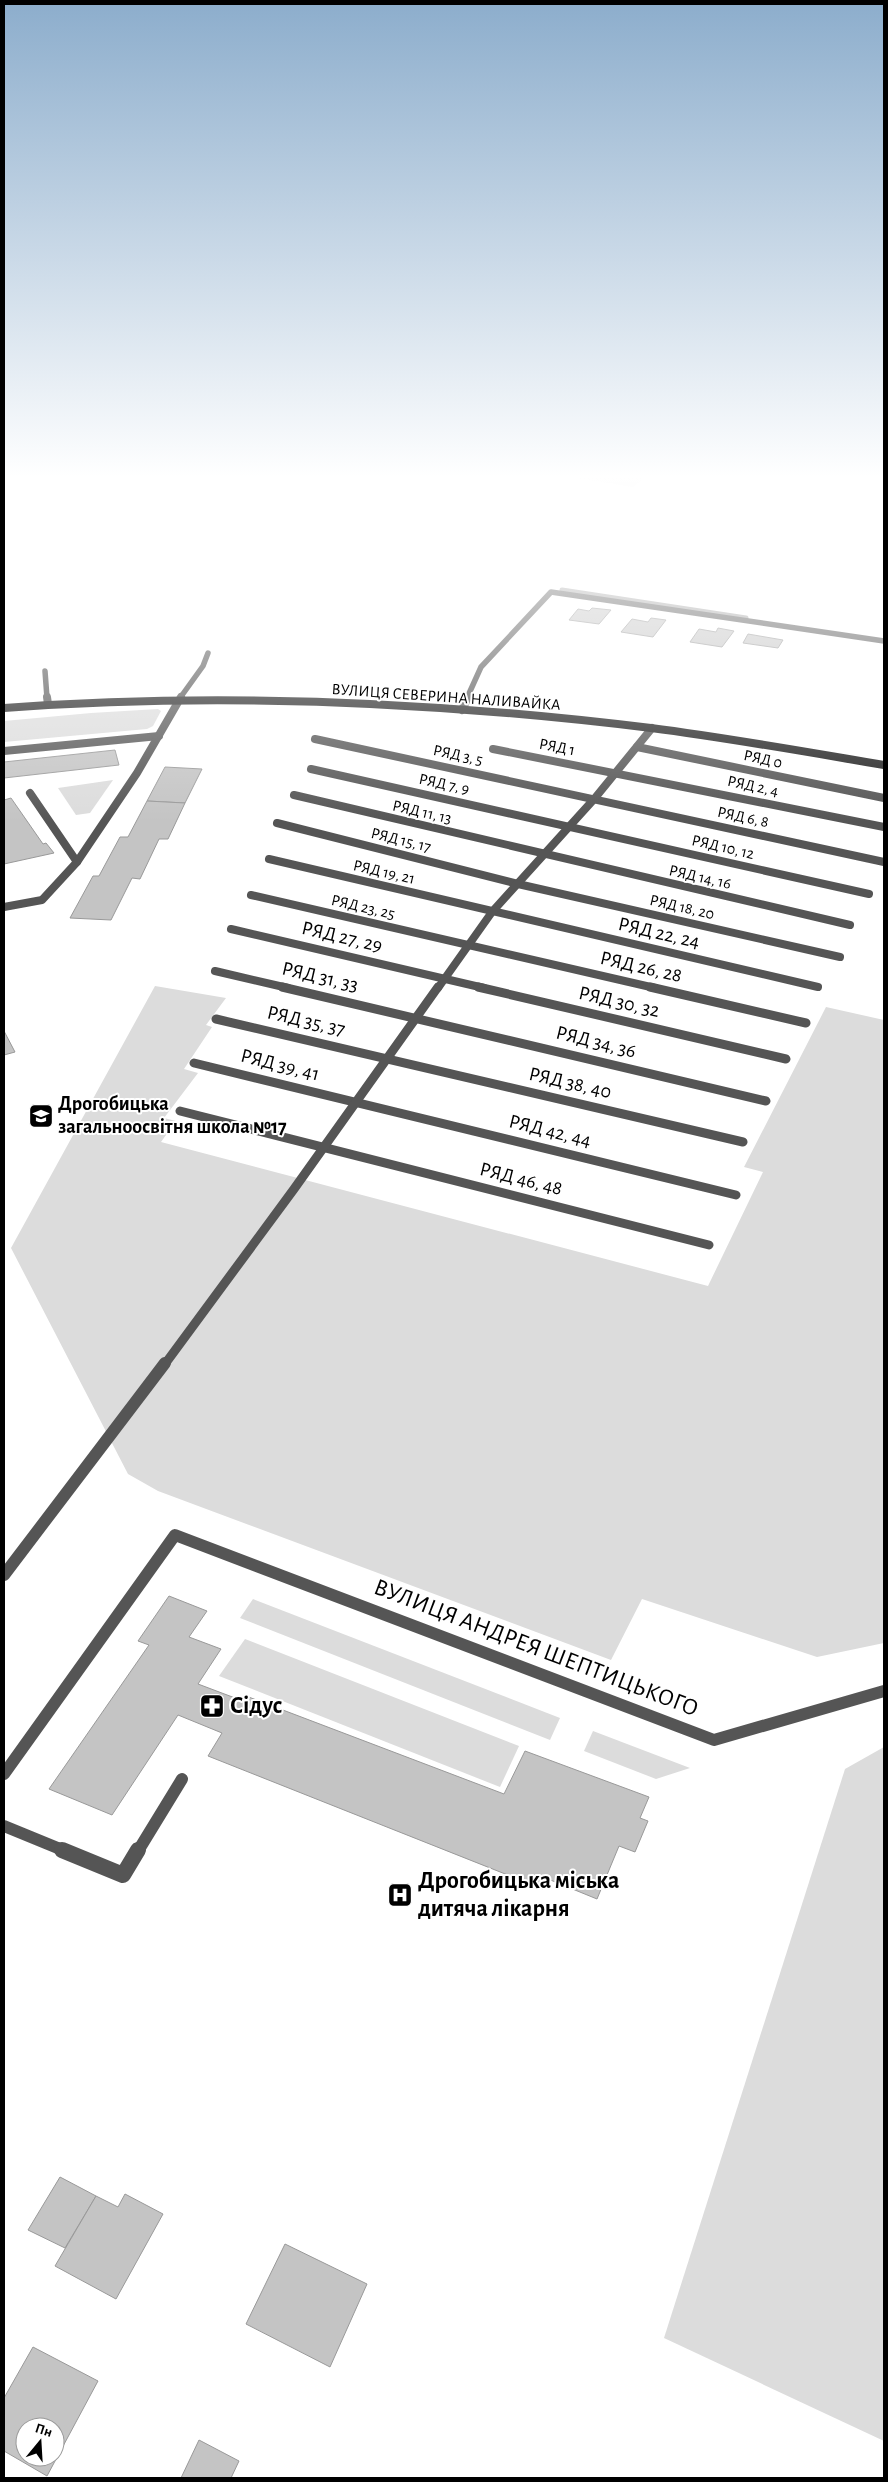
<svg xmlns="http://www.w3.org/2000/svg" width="888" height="2482" viewBox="0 0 888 2482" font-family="'Alegreya Sans',sans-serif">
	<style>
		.green { fill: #dcdcdc }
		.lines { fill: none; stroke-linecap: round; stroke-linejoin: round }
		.stream { stroke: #a3a3a3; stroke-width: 5 }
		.building { fill: #c4c4c4; stroke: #999; fill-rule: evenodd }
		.lane-far4 { stroke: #555; stroke-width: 5.5 }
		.lane-far3 { stroke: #555; stroke-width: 8 }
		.lane-far2 { stroke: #555; stroke-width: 9 }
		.lane-far1 { stroke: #555; stroke-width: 12 }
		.lane { stroke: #555; stroke-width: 16 }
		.street-far1 { stroke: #555; stroke-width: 5.5 }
		.street { stroke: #555; stroke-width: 8 }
		.secondary { stroke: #222; stroke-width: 8 }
		.labels { text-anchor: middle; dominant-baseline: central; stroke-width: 4; stroke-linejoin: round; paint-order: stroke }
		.far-street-label { font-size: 16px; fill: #000; stroke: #fff }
		.street-label { font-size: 20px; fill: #000; stroke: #fff }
		.poi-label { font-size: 20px; font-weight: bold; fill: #000; stroke: #fff; text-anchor: start }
		.near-street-label { font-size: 24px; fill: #000; stroke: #fff }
		.near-poi-label { font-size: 24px; font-weight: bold; fill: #000; stroke: #fff; text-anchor: start }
	</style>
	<rect width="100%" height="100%" fill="#fff"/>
	<g class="green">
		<polygon points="552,474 649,474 633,487"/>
		<polygon points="158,709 161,711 153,726 147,729 4,742 4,721 91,713"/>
		<polygon points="113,780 90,813 76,815 58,788"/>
		<polygon points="155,986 226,998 206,1025 212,1027 184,1069 198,1073 164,1118 176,1121 161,1142 708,1286 763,1172 744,1167 826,1007 884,1020 884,1643 817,1657 642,1599 611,1660 158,1491 128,1474 11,1248"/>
		<polygon points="253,1599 560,1718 550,1740 240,1618"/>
		<polygon points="245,1639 519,1746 500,1787 219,1676"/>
		<polygon points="593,1731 690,1768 656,1779 584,1751"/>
		<polygon points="884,1747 884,2441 664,2338 845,1769"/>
	</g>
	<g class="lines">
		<polyline class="stream" points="562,590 746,618"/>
	</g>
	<g class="building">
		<polygon points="592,608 611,610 599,624 569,620 578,609 589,611"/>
		<polygon points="651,618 666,620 653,637 621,632 632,619 648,622"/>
		<polygon points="718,628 734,631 722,647 690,642 699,629 716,632"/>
		<polygon points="748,634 783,640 778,648 743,643"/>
		<polygon points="115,750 119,765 4,778 4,762"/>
		<polygon points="165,767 202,769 185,803 147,801"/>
		<polygon points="11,798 43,844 46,843 54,853 4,864 4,800"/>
		<polygon points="147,801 185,803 168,839 159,839 140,879 132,878 111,920 70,918 93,876 99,876 120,837 128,837"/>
		<polygon points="4,1031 15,1052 4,1055"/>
		<polygon points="169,1596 207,1611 189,1637 221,1649 198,1684 243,1701 246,1696 504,1794 525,1751 649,1797 640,1818 648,1821 635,1852 619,1846 597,1899 548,1879 543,1889 208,1756 222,1733 178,1715 112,1815 49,1789 149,1645 138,1641"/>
		<polygon points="60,2177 96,2196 65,2248 28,2230"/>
		<polygon points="125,2194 163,2214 116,2299 55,2266 96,2196 118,2207"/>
		<polygon points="285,2244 367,2284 330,2367 246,2324"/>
		<path d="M 33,2347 L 98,2381 L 47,2476 L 4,2451 L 4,2398 ZM 25,2427 L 55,2427 L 55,2457 L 25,2457 Z"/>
		<polygon points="199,2440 239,2461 231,2478 181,2478"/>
	</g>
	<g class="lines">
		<g class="lane-far4">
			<polyline points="45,671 47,698"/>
			<polyline points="180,698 203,666 208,653"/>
		</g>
		<g class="lane-far3">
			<polyline points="47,697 48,704"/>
			<polyline points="315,739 884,862"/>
			<polyline points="637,747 884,798"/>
			<polyline points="493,749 884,827"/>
			<polyline points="4,751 159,736"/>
			<polyline points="311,769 869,894"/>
			<polyline points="30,793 77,862"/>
			<polyline points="294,795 850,925"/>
			<polyline points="277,823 518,884 840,957"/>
			<polyline points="269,859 818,987"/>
			<polyline points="251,895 655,988"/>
			<polyline points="4,907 42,900 77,862 137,773 181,697"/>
			<polyline points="231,929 484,988"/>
			<polyline points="215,971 288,988"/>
			<polyline points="438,988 492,912 595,798 652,728"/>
		</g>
		<g class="lane-far2">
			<polyline points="282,987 766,1101"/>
			<polyline points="478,987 786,1059"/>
			<polyline points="650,987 806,1023"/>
			<polyline points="216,1019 743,1142"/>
			<polyline points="194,1063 736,1195"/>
			<polyline points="180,1111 709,1245"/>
			<polyline points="165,1364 294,1189 438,987"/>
		</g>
		<g class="lane-far1">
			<polyline points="4,1575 165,1363"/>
			<polyline points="4,1774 175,1535 714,1740 884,1691"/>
			<polyline points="4,1826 65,1851"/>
			<polyline points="138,1851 182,1779"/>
		</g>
		<polyline class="lane" points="62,1850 123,1875 138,1850"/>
		<polyline class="street-far1" points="467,698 481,667 551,592 884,641"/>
		<polyline class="street" points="462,710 468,697"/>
		<path class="secondary" d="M 4,708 C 217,692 439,702 651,728 C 729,738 807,752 884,765"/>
	</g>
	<linearGradient id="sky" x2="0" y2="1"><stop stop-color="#8cadcc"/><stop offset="0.58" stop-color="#fff"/><stop offset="1" stop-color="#fff" stop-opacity="0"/></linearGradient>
	<rect width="888" height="822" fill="url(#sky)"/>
	<defs>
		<symbol id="school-square" viewBox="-11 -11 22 22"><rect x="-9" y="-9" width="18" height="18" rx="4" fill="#000" stroke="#fff"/><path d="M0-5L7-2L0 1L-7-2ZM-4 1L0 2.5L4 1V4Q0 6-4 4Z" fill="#fff"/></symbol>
		<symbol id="pharmacy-square" viewBox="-11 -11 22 22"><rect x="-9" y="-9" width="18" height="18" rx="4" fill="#000" stroke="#fff"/><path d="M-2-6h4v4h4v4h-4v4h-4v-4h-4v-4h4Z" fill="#fff"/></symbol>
		<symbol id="hospital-square" viewBox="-11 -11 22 22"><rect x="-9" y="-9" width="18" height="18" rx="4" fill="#000" stroke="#fff"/><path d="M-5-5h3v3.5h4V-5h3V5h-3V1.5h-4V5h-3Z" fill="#fff"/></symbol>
	</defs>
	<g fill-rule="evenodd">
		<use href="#school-square" x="27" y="1102" width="28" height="28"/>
		<use href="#pharmacy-square" x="198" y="1692" width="28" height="28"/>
		<use href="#hospital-square" x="386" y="1881" width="28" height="28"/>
	</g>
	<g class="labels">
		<g class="far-street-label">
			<text transform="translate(446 697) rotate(4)">ВУЛИЦЯ СЕВЕРИНА НАЛИВАЙКА</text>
			<text transform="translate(557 747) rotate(11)">РЯД 1</text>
			<text transform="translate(458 755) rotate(12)">РЯД 3, 5</text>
			<text transform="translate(763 759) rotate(12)">РЯД 0</text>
			<text transform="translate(444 784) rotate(12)">РЯД 7, 9</text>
			<text transform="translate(753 786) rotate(12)">РЯД 2, 4</text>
			<text transform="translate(422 812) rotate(13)">РЯД 11, 13</text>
			<text transform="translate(743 817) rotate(12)">РЯД 6, 8</text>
			<text transform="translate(401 840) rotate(14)">РЯД 15, 17</text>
			<text transform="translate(723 847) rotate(13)">РЯД 10, 12</text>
			<text transform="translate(384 872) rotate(13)">РЯД 19, 21</text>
			<text transform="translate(700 877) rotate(13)">РЯД 14, 16</text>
			<text transform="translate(363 907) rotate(13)">РЯД 23, 25</text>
			<text transform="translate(682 907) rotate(13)">РЯД 18, 20</text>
		</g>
		<g class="street-label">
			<text transform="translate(659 933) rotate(13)">РЯД 22, 24</text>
			<text transform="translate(342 937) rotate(13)">РЯД 27, 29</text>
			<text transform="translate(641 967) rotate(13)">РЯД 26, 28</text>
			<text transform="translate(320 977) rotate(13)">РЯД 31, 33</text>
			<text transform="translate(619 1002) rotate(13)">РЯД 30, 32</text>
			<text transform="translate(306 1021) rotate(13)">РЯД 35, 37</text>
			<text transform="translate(596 1042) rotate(14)">РЯД 34, 36</text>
			<text transform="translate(280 1065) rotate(14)">РЯД 39, 41</text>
			<text transform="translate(570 1083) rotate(13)">РЯД 38, 40</text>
			<text transform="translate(550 1131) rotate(14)">РЯД 42, 44</text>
			<text transform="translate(521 1179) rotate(14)">РЯД 46, 48</text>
		</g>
		<g class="poi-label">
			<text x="58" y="1104">Дрогобицька<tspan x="58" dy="23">загальноосвітня школа №17</tspan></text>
		</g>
		<g class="near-street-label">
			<text transform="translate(536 1648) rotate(21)">ВУЛИЦЯ АНДРЕЯ ШЕПТИЦЬКОГО</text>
		</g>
		<g class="near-poi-label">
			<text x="230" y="1706">Сідус</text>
			<text x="418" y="1881">Дрогобицька міська<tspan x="418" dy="28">дитяча лікарня</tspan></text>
		</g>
	</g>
	<rect width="888" height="2482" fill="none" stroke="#000000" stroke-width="10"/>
	<g transform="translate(40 2442) rotate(18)"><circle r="24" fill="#ffffff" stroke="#999999"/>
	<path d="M0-4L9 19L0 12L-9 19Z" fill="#000000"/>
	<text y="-8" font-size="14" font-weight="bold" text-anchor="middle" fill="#000000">Пн</text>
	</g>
</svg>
